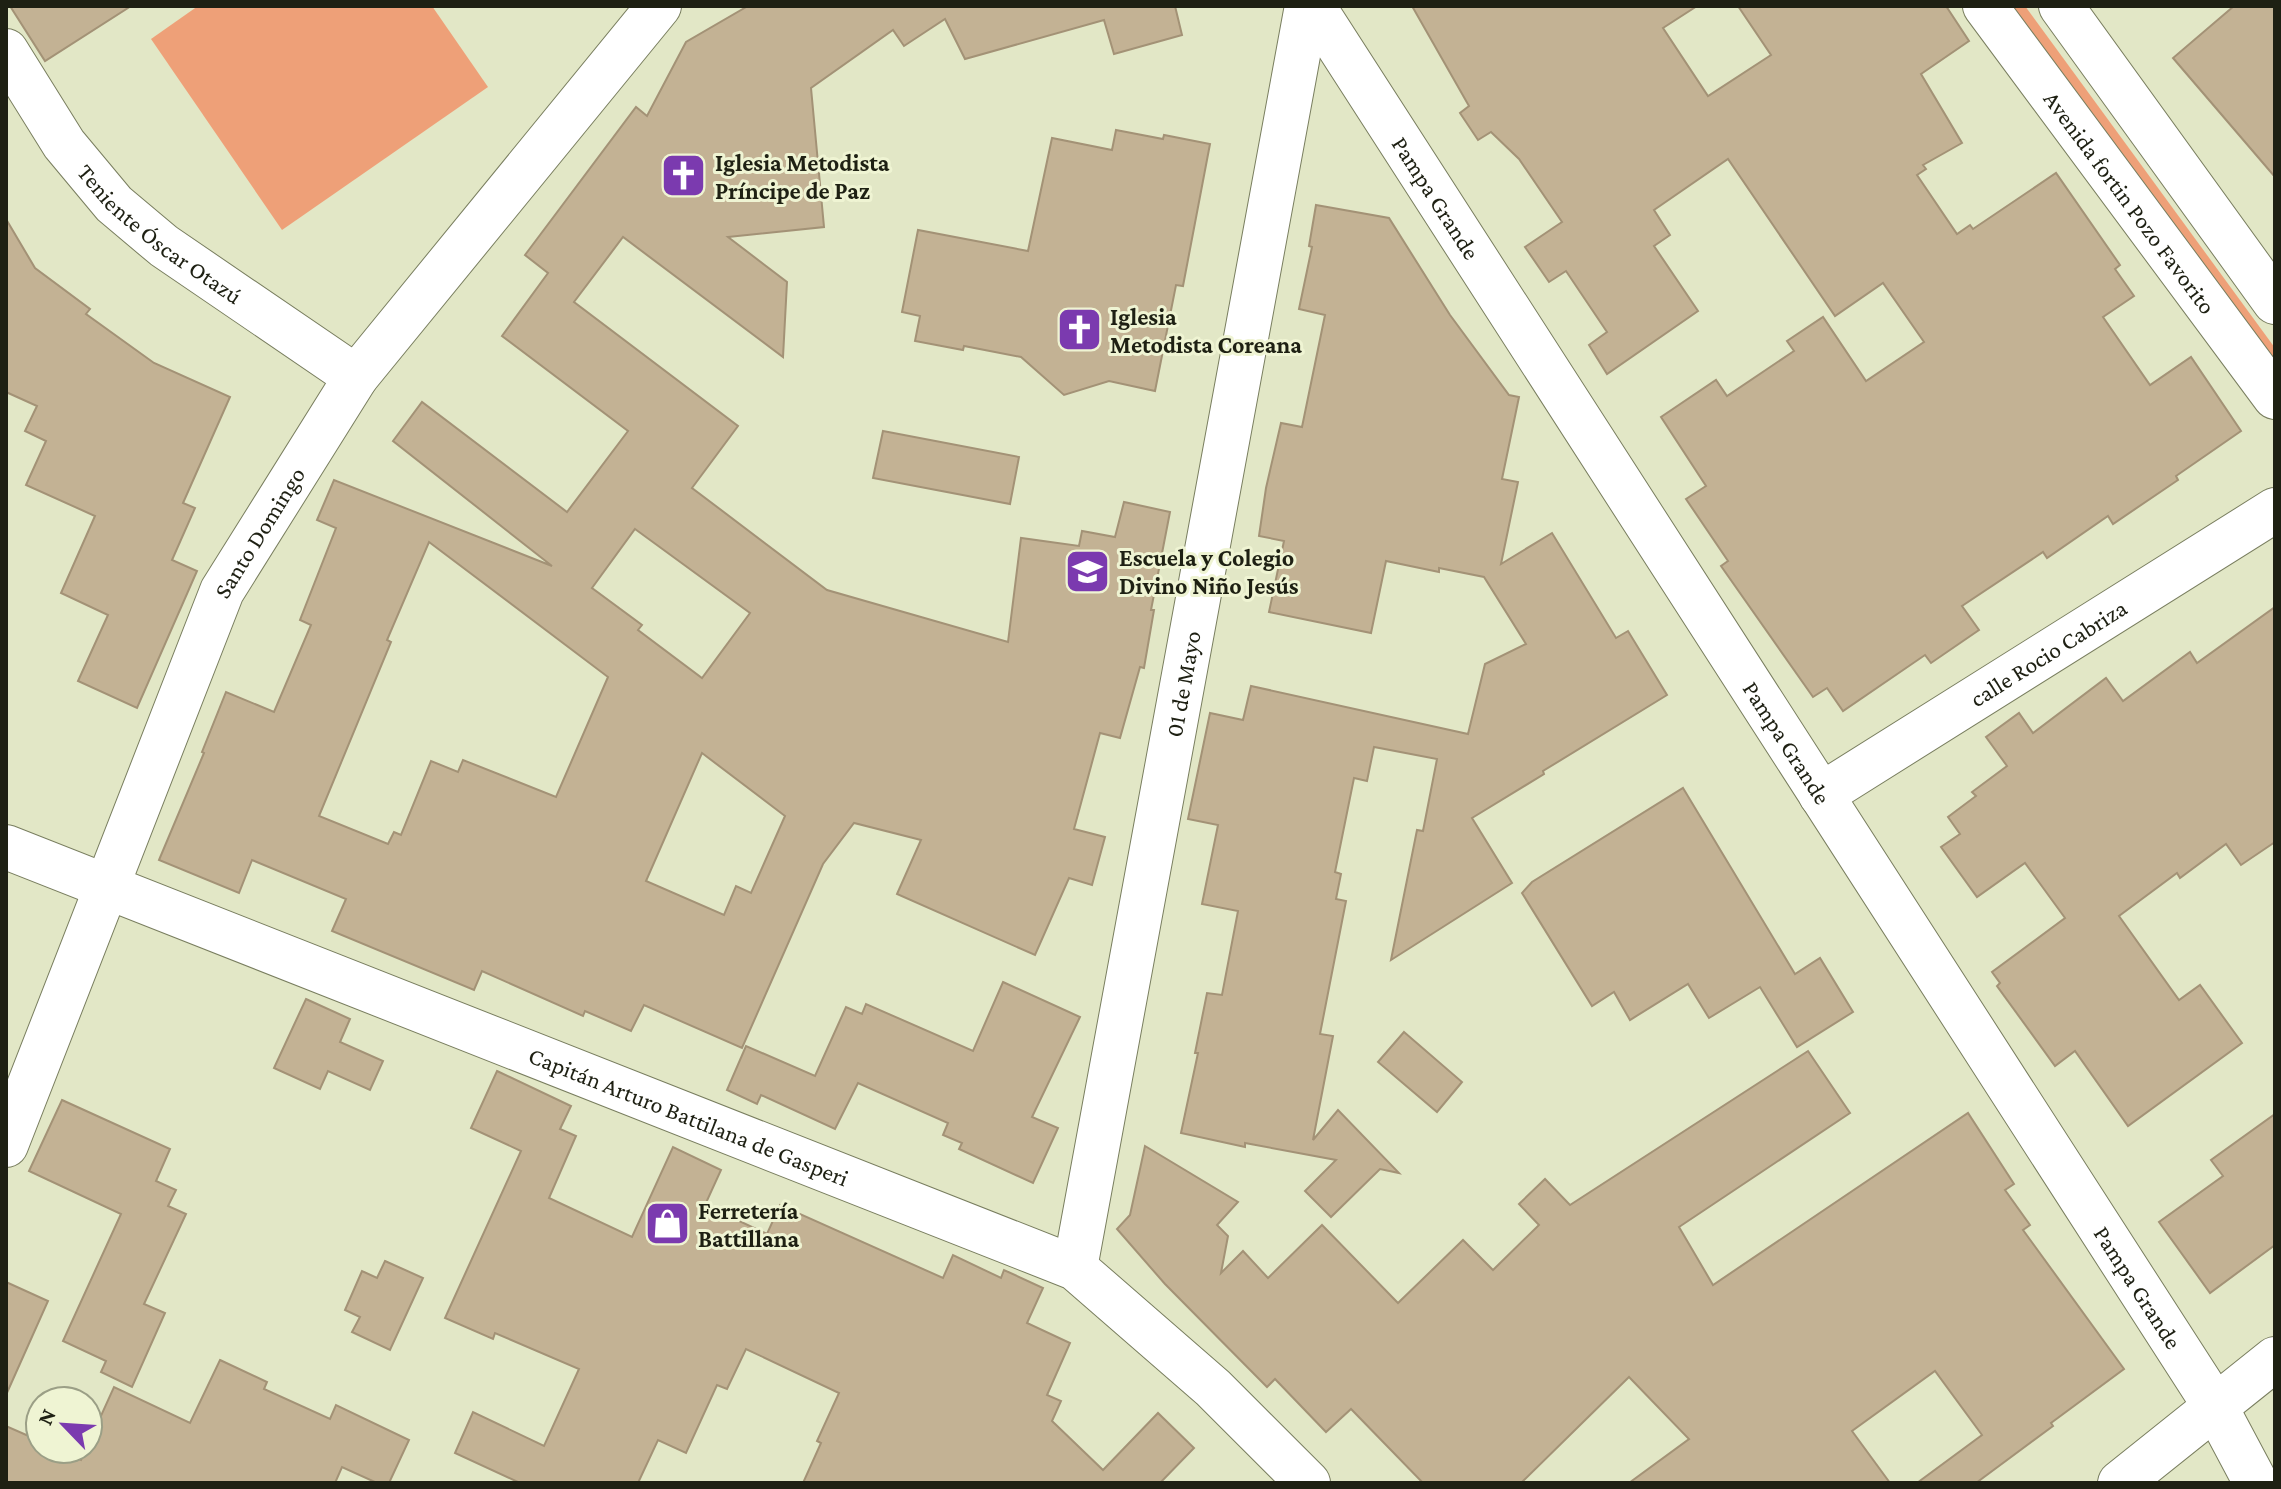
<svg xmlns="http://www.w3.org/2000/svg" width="2281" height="1489" viewBox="0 0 2281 1489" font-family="'Crimson Pro',serif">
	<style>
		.green { fill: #eea078 }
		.building { fill: #c3b294; stroke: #a39276; stroke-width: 2; fill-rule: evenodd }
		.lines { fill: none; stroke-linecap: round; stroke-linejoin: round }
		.minor-casing { stroke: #797e5f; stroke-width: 46 }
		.tertiary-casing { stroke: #797e5f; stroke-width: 46 }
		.minor { stroke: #fff; stroke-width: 44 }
		.tertiary { stroke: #fff; stroke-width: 44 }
		.labels { text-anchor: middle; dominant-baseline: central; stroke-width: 6; stroke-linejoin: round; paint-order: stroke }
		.poi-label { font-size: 24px; font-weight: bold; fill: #1e2013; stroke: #eff4d3; text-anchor: start }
		.street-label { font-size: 24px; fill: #1e2013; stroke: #eff4d3 }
	</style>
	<rect width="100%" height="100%" fill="#e2e7c6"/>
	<g class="green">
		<polygon points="198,6 432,6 488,87 282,230 151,39"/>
		<polygon points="2010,6 2025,6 2275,348 2275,370"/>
	</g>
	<g class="building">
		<polygon points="10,6 131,6 45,61"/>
		<path d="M 748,6 L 1175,6 L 1182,35 L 1114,54 L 1104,20 L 965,59 L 945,19 L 904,46 L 893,30 L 811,88 L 824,227 L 728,237 L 787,282 L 783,357 L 623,237 L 574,302 L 738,426 L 692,488 L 827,590 L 1008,642 L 1021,538 L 1079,546 L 1082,531 L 1115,537 L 1124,502 L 1170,512 L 1151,610 L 1154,610 L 1144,668 L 1140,667 L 1120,738 L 1100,733 L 1074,829 L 1105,837 L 1092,885 L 1069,878 L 1035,955 L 897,894 L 921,840 L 854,823 L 823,864 L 742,1048 L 644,1005 L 631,1031 L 585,1011 L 583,1016 L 482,971 L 474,990 L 332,931 L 346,899 L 252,860 L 239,893 L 159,860 L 204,753 L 202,752 L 226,692 L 274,712 L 311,625 L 300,620 L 336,528 L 317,520 L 334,480 L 552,566 L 393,441 L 422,402 L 567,512 L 628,431 L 502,336 L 548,273 L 525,255 L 636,107 L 647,116 L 686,42 ZM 635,529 L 750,613 L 702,678 L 638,630 L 642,625 L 592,588 ZM 429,542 L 608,677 L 556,797 L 463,760 L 458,772 L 431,761 L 401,835 L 394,832 L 388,844 L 319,816 L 391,642 L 387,640 ZM 702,753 L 785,816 L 751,893 L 736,886 L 724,915 L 646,881 Z"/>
		<polygon points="1412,6 1697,6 1663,28 1708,96 1771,55 1738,6 1946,6 1969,41 1921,74 1962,143 1923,165 1926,169 1917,175 1957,234 1970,225 1973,229 2056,173 2120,265 2115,269 2134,296 2103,317 2150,385 2191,357 2241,431 2176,476 2178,480 2113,524 2108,516 2047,558 2043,552 1962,606 1979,630 1931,663 1925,655 1843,711 1827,688 1813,697 1721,566 1728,561 1686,499 1706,486 1661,417 1716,380 1727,396 1794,351 1787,341 1823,317 1866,381 1924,342 1883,283 1835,316 1728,159 1654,210 1670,235 1654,246 1698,311 1607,374 1589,345 1607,332 1566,271 1549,282 1525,247 1562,222 1519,159 1491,132 1478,140 1460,113 1469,106"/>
		<polygon points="2234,6 2275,6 2275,177 2173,58"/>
		<polygon points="1116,130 1163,139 1164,135 1210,144 1183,286 1176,285 1155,391 1109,381 1064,395 1021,357 964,346 963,350 915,341 920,316 902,312 918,230 1028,251 1052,138 1112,150"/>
		<polygon points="1316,205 1389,218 1450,315 1509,395 1519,397 1502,479 1518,482 1501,564 1552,533 1616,638 1628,631 1667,695 1543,771 1544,774 1472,818 1512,883 1391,960 1417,830 1423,831 1437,759 1374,747 1367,781 1354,778 1335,872 1341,874 1336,899 1346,901 1320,1034 1333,1036 1313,1140 1338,1110 1399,1173 1380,1169 1331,1217 1305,1191 1336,1160 1245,1143 1245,1147 1181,1133 1198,1053 1195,1053 1207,993 1222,995 1238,911 1202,904 1218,825 1188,819 1210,713 1243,720 1251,686 1468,734 1485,664 1526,644 1484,577 1439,568 1439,572 1386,561 1371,633 1269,612 1284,541 1259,536 1266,488 1281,423 1302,427 1325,315 1299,309 1312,247 1309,246"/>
		<polygon points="6,219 35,268 90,309 86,314 154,363 230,397 183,503 195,508 172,560 197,571 137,708 78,681 108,615 61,593 95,516 26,485 46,441 25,431 37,406 6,392"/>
		<polygon points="883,431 1019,457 1010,504 873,478"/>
		<polygon points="2275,607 2275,842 2241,865 2226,844 2180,878 2177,873 2119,916 2179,1000 2200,985 2242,1043 2128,1126 2075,1051 2055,1066 1997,986 2000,983 1992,972 2065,918 2025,863 1977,897 1941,847 1960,834 1948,817 1976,796 1972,792 2007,766 1986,737 2019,713 2033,733 2106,678 2123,701 2190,652 2197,663"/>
		<polygon points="1683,788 1795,974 1820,958 1853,1012 1797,1047 1760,987 1709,1018 1688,984 1630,1020 1614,992 1592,1006 1522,893 1532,882"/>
		<polygon points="1003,982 1080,1017 1032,1117 1058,1128 1033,1183 959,1149 962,1143 943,1135 948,1123 858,1083 835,1129 761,1095 757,1104 727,1090 746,1046 815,1076 846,1007 862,1014 866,1004 973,1051"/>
		<polygon points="306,999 350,1019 340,1042 383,1061 370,1090 328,1071 320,1089 274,1068"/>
		<polygon points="1404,1032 1462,1082 1437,1112 1378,1062"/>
		<polygon points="1808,1051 1850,1113 1679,1227 1713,1285 1968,1113 2014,1184 2005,1190 2030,1225 2023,1230 2124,1369 2051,1423 2053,1426 1976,1483 1917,1483 1982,1435 1935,1371 1852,1431 1890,1483 1629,1483 1689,1439 1629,1377 1521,1483 1423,1483 1351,1409 1326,1432 1275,1379 1267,1387 1165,1284 1117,1229 1130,1215 1145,1146 1238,1202 1217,1225 1228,1236 1221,1273 1243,1251 1268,1278 1322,1225 1398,1303 1463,1240 1493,1270 1539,1225 1519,1204 1545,1179 1570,1205"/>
		<polygon points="497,1071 571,1106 560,1129 576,1136 549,1198 632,1237 673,1147 721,1170 705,1205 767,1234 780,1205 943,1278 953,1255 1001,1278 1004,1270 1043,1288 1027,1323 1070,1343 1047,1395 1061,1401 1052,1421 1103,1470 1158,1413 1194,1448 1160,1483 803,1483 821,1443 817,1441 839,1393 746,1349 727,1389 717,1385 686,1453 658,1440 638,1483 520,1483 455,1453 473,1412 544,1446 579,1369 495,1333 493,1339 445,1318 521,1151 471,1128"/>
		<polygon points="62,1100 170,1149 156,1181 176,1190 168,1206 186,1214 144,1304 165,1313 132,1387 101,1372 106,1361 63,1341 121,1214 29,1171"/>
		<polygon points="2275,1114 2275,1245 2210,1293 2159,1222 2223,1176 2211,1160"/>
		<polygon points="385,1261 423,1278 390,1350 352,1332 360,1317 345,1310 362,1271 377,1278"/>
		<polygon points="6,1282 48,1301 6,1395"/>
		<polygon points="220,1360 267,1382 264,1389 330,1419 336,1405 409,1440 389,1483 377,1483 342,1467 335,1483 6,1483 6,1426 40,1441 40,1449 56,1449 81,1460 114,1387 190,1423"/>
	</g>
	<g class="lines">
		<defs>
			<g id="minor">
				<path id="s1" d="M 1313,6 L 2215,1406 L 2256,1483"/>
				<path id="s2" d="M 6,51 L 64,144 L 114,204 L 164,246 L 356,377"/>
				<path id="s3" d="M 1821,795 L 2275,510"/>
				<path id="s4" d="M 6,847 L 1075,1268 L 1213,1388 L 1308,1483"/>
				<path id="s5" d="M 6,1145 L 222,591 L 356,377 L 659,6"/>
				<path id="s6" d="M 1075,1268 L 1307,6"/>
			</g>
			<g id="tertiary">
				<path id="s7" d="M 1985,6 L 2275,397"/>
				<polyline points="2061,6 2275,302"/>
				<polyline points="2120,1483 2275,1359"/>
			</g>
		</defs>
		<use href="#minor" class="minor-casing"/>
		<use href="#tertiary" class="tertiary-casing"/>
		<use href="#minor" class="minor"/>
		<use href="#tertiary" class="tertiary"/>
	</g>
	<defs>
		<symbol id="church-square" viewBox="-11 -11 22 22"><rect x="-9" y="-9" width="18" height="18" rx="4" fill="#7b3aaf" stroke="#eff4d3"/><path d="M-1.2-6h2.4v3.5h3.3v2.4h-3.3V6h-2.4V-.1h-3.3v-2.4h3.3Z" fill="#fff"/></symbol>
		<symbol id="school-square" viewBox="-11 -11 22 22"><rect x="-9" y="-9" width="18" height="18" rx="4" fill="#7b3aaf" stroke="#eff4d3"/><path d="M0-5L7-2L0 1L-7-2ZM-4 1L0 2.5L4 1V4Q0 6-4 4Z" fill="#fff"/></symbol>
		<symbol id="shop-square" viewBox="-11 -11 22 22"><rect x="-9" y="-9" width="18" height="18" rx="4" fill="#7b3aaf" stroke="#eff4d3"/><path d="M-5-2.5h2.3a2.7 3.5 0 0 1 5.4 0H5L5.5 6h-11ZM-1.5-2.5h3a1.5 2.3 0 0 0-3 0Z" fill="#fff"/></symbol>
	</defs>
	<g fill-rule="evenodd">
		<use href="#church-square" x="658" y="150" width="51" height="51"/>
		<use href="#church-square" x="1054" y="304" width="51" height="51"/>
		<use href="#school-square" x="1062" y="546" width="51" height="51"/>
		<use href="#shop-square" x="642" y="1198" width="51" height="51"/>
	</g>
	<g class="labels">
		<g class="poi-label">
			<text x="715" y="162">Iglesia Metodista<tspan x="715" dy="28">Príncipe de Paz</tspan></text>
			<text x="1110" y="316">Iglesia<tspan x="1110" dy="28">Metodista Coreana</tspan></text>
			<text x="1119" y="557">Escuela y Colegio<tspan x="1119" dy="28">Divino Niño Jesús</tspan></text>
			<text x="698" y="1210">Ferretería<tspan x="698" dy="28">Battillana</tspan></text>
		</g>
		<g class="street-label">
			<text stroke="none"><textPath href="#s1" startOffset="228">Pampa Grande</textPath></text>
			<text stroke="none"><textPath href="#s7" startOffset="244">Avenida fortin Pozo Favorito</textPath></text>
			<text stroke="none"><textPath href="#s2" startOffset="242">Teniente Óscar Otazú</textPath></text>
			<text stroke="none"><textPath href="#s5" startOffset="664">Santo Domingo</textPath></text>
			<text stroke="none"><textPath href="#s3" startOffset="268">calle Rocio Cabriza</textPath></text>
			<text stroke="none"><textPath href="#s6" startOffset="594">01 de Mayo</textPath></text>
			<text stroke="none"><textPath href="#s1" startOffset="876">Pampa Grande</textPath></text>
			<text stroke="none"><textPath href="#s4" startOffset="734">Capitán Arturo Battilana de Gasperi</textPath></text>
			<text stroke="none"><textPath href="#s1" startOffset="1524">Pampa Grande</textPath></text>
		</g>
	</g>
	<rect width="2281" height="1489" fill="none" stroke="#1e2013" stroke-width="16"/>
	<g transform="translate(64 1425) rotate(295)"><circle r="38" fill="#eff4d3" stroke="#9b9f86" stroke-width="2"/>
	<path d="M0-6L14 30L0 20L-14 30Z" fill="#7b3aaf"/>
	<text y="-12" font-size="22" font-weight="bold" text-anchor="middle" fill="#1e2013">N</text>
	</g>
</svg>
